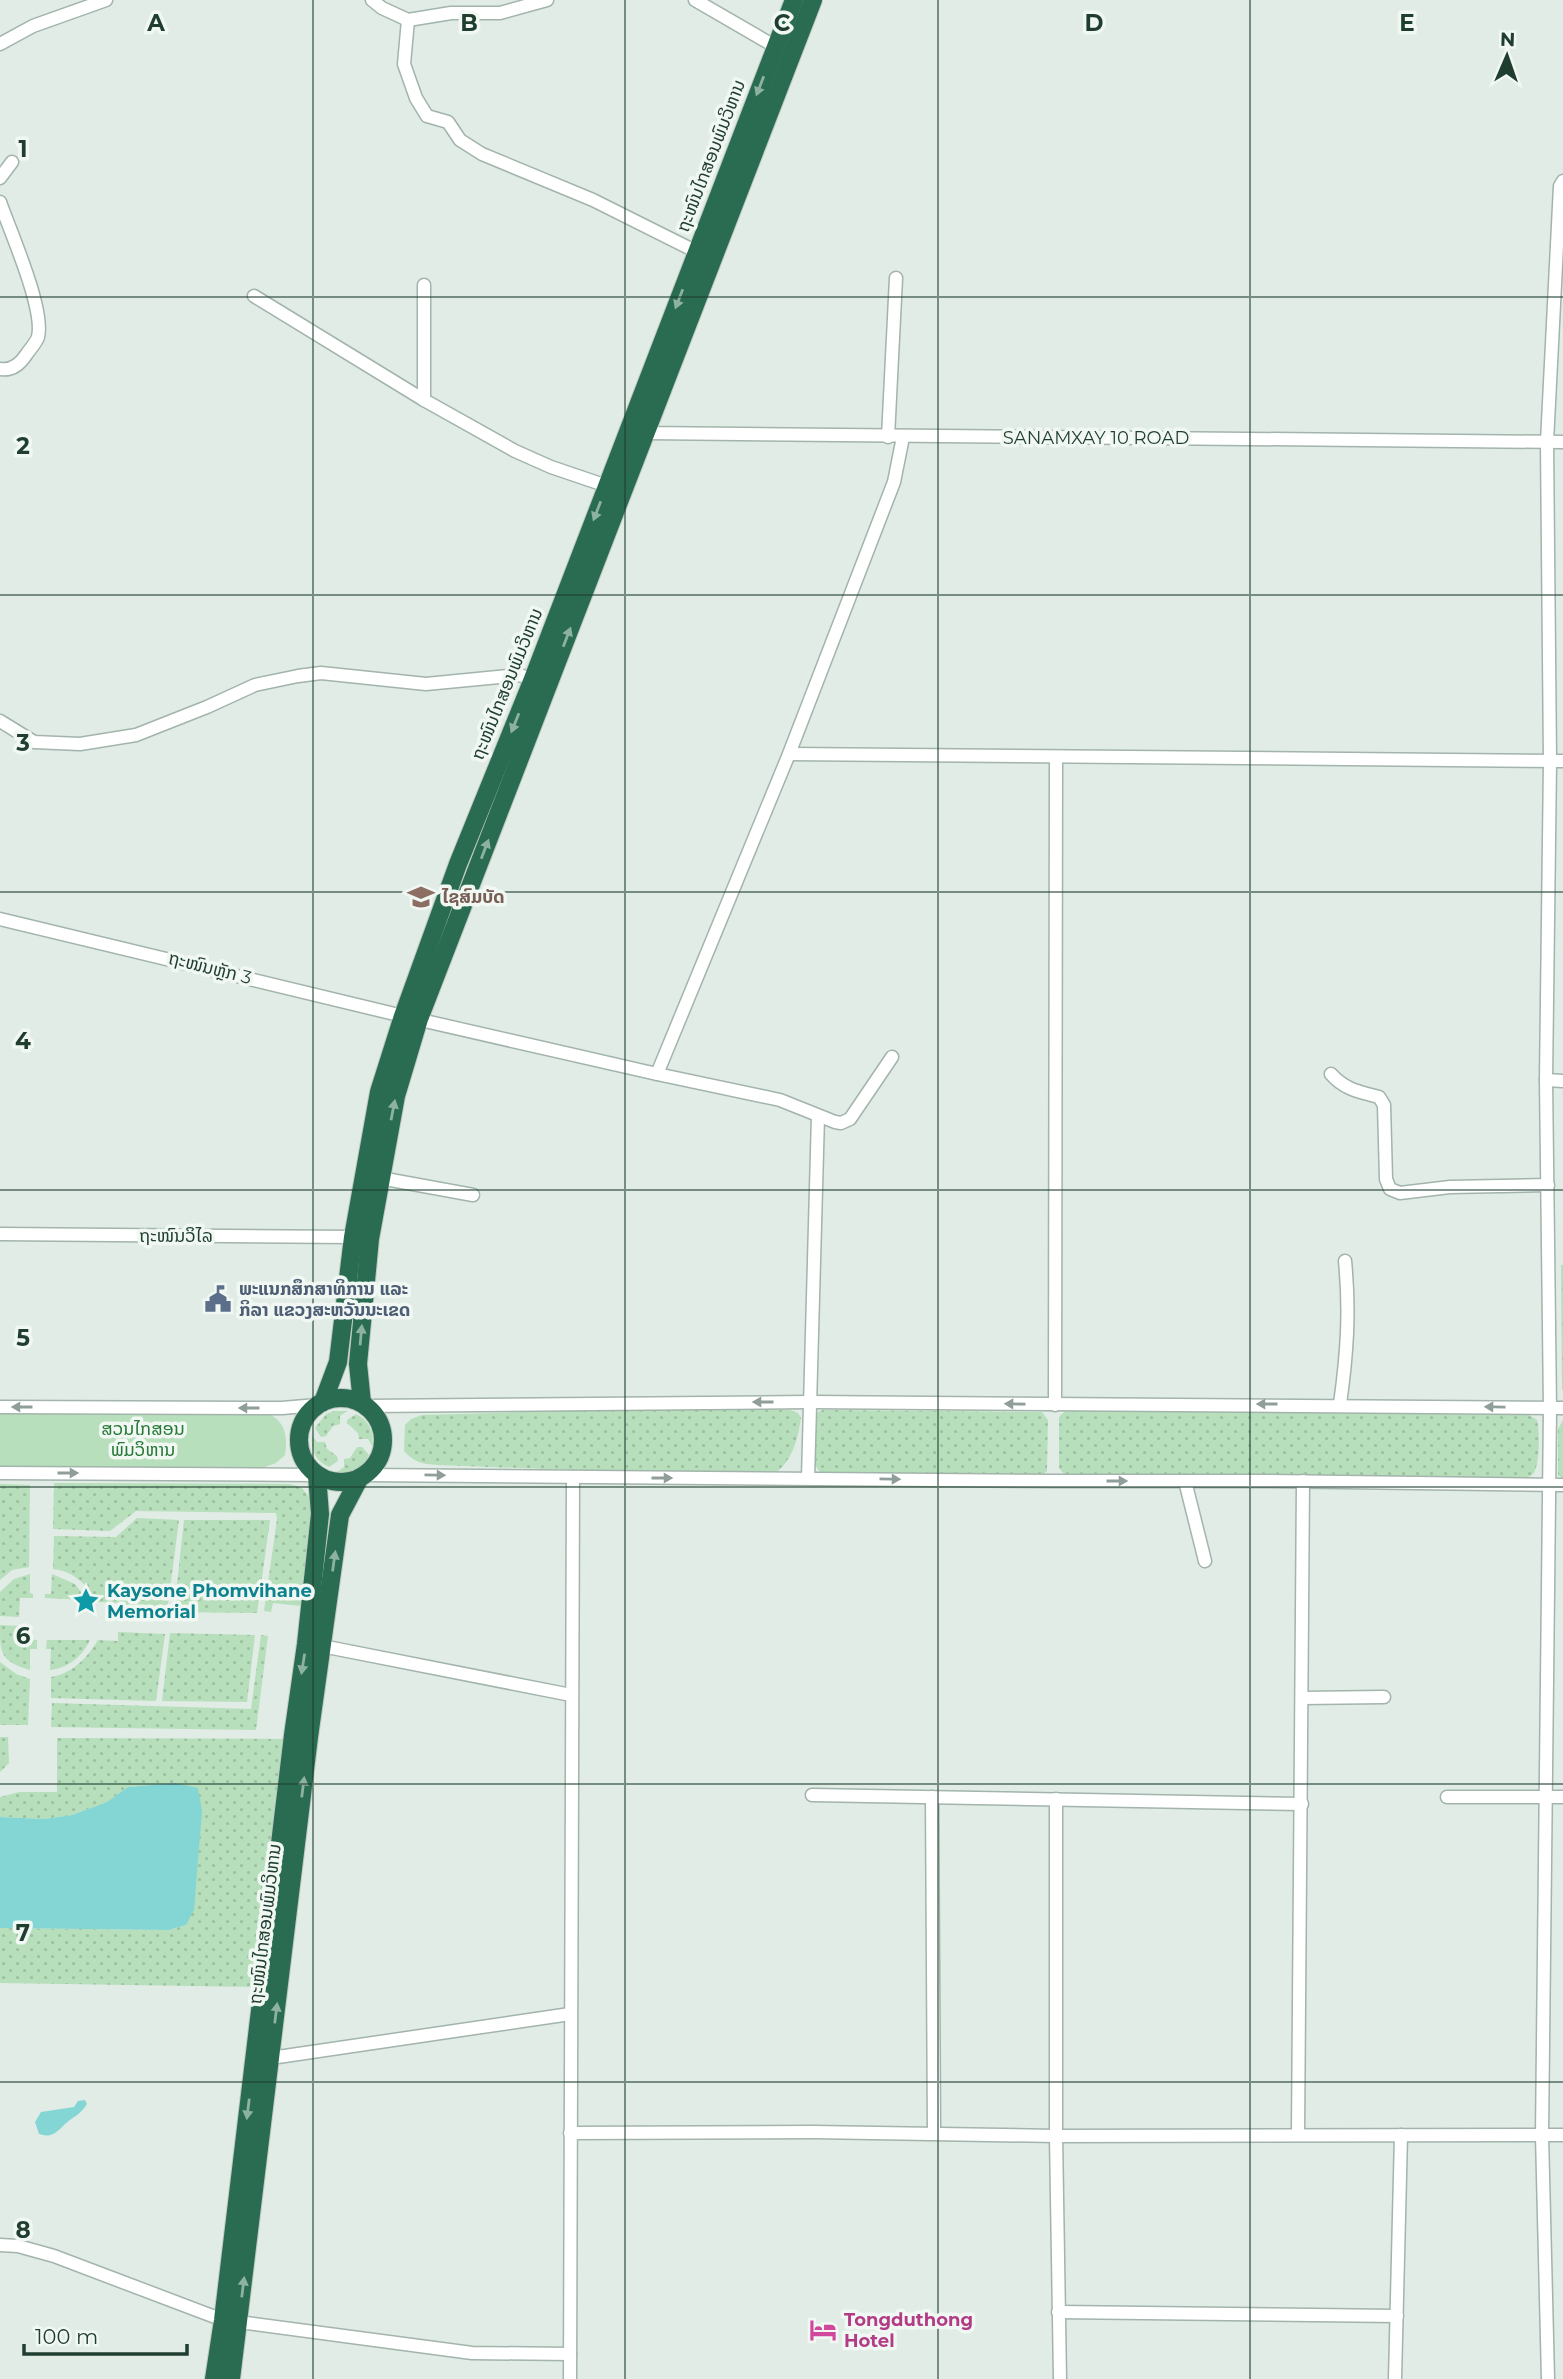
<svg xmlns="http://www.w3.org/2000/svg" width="1563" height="2379" viewBox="0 0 1563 2379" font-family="Montserrat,'Noto Sans Lao',sans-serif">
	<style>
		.grass { fill: url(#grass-dots) }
		.forest { fill: url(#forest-firs) }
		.park { fill: #b7dfbb }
		.water { fill: #83d6d4 }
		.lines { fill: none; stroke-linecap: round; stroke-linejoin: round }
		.minor-casing { stroke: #a2b4ab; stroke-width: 15 }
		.highway-casing { stroke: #c0c9c5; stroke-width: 20 }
		.minor { stroke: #fff; stroke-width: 12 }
		.highway { stroke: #296c52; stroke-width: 18 }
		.oneway { fill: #8db2a2 }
		.oneway2 { fill: #8f9e98 }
		.grid { fill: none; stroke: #1f3e30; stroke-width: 2; stroke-opacity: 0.55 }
		.labels { text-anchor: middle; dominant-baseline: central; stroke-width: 7; stroke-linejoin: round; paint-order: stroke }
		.street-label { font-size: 18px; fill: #1f3e30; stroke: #f1f8f3 }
		.education-label { font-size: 18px; font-weight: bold; fill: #785e54; stroke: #f1f8f3; text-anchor: start }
		.service-label { font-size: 18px; font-weight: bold; fill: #4e5e75; stroke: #f1f8f3; text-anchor: start }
		.park-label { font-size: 18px; fill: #267837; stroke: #f1f8f3 }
		.culture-label { font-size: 18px; font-weight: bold; fill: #0d838f; stroke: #f1f8f3; text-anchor: start }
		.hotel-label { font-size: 18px; font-weight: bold; fill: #b23c85; stroke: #f1f8f3; text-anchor: start }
		.grid-label { font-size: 23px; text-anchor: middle; font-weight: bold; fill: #1f3e30; stroke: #f1f8f3; stroke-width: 7; stroke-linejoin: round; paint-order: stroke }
	</style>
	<defs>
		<pattern id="grass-dots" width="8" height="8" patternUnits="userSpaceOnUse" patternTransform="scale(1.75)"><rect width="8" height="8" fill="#b7dfbb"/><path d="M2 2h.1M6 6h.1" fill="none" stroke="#9dc0a1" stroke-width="1.8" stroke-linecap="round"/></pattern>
		<pattern id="forest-firs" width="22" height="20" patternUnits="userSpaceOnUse" patternTransform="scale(1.75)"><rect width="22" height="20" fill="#b7dfbb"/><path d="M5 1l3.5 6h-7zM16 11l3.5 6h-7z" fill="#9dc0a1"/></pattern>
	</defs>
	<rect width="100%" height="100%" fill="#e0ece5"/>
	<g class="grass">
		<path d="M 599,1410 L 790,1410 L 798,1413 L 801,1418 C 798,1438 793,1458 778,1471 L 600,1471 L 438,1465 C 423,1464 415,1463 404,1451 L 405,1425 L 411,1419 L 422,1415 Z"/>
		<polygon points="823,1410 1042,1412 1048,1420 1047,1471 1042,1475 820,1472 815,1465 814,1417 818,1412"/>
		<polygon points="334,1411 347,1411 340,1416 340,1424 333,1426 326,1436 321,1437 315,1428 326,1414"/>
		<path d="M 1065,1411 L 1529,1415 L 1537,1420 C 1540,1430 1540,1466 1533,1474 C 1532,1475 1524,1479 1523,1480 L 1064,1474 L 1059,1468 L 1059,1417 Z"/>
		<path d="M 356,1414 C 370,1421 374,1432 372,1446 L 368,1439 L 359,1439 L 358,1433 L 347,1423 L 347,1420 Z"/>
		<polygon points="1563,1420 1563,1479 1558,1475 1558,1429"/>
		<path d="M 312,1435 L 317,1442 L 325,1442 L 327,1449 L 337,1456 L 338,1461 L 329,1467 C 315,1461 311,1450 312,1435 Z"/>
		<path d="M 357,1447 L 362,1447 L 369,1455 C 362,1469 352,1474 337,1472 L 344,1467 L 344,1459 L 350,1458 Z"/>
		<polygon points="54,1483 290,1484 302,1488 313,1502 301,1606 273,1603 271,1612 264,1611 277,1519 276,1513 136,1511 110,1531 53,1529"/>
		<polygon points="0,1484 30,1485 29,1567 12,1570 0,1580"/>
		<path d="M 137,1518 L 179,1520 L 167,1612 L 118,1612 L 119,1603 L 97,1602 C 88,1585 73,1571 53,1569 L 54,1536 L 116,1537 Z"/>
		<polygon points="184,1520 270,1520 257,1613 174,1612"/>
		<polygon points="30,1574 30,1593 33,1594 33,1598 20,1598 19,1617 0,1616 0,1592 14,1579"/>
		<polygon points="52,1574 75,1584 87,1600 45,1598 45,1594 51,1594"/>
		<path d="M 0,1625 L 19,1626 L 19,1639 L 37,1640 L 37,1649 L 30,1649 L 30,1670 C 0,1661 0,1653 0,1625 Z"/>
		<path d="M 118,1632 L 165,1634 L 156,1701 L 51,1698 L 51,1677 C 72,1674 88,1657 98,1640 L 118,1641 Z"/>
		<polygon points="170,1633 255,1635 247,1702 162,1701"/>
		<polygon points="261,1635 268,1636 256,1730 51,1727 52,1703 251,1709"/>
		<path d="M 47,1640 L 90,1640 C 82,1656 69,1668 50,1670 L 51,1649 L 46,1649 Z"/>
		<polygon points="0,1662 16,1674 30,1679 28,1725 0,1725"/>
		<polygon points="0,1737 8,1737 9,1763 0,1772"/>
		<polygon points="57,1738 286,1739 256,1987 0,1983 0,1928 169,1930 186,1925 175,1783 128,1787 107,1802 72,1815 44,1819 0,1817 0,1797 19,1792 57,1792"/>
	</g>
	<polygon class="forest" points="1561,1265 1563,1265 1563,1390 1562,1390"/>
	<path class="park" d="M 0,1411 L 265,1413 C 285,1419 288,1436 285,1455 L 276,1463 L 262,1468 L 0,1466 Z"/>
	<g class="water">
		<polygon points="175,1783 198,1788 202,1811 194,1910 186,1925 169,1930 0,1928 0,1817 44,1819 72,1815 107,1802 128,1787"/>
		<path d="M 85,2100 L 87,2104 C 81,2114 73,2117 65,2124 C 56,2133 52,2138 39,2134 L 35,2122 L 41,2112 L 74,2107 L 78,2101 Z"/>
	</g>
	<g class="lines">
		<defs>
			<g id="minor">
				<polyline points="372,0 382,8 408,20 451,13 500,13 547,0"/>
				<polyline points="695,0 776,47"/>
				<polyline points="408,20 404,64 416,98 427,116 448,122 460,140 482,154 593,200 697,252"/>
				<polyline points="0,44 33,26 106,0"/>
				<polyline points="0,178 12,162"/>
				<path d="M 0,202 C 10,231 45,309 38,337 C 36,343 30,349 26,355 C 20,364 12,371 0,369"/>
				<polyline points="254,296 424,400 515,451 551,467 607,486"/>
				<polyline points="424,400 424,285"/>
				<polyline points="641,431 646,433 1563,442"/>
				<polyline points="888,437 896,278"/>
				<polyline points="0,721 34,742 80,744 136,735 207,707 255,685 298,676 321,673 426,684 519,675 533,679"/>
				<polyline points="789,754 1563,761"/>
				<polyline points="0,919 403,1016 657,1074 780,1100 835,1122 841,1123 850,1119 892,1057"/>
				<polyline points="657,1074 789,754 894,482 903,437"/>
				<path d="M 1331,1074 C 1345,1090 1360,1092 1379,1097 L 1384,1105 L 1386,1179 L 1390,1189 L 1400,1193 L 1450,1187 L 1548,1185"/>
				<polyline points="1546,1080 1563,1081"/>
				<polyline points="380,1178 473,1195"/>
				<polyline points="0,1234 353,1237"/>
				<path d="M 1340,1404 C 1347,1354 1350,1312 1345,1261"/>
				<polyline points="1055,1405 1056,758"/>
				<polyline points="366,1406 810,1402 1563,1408"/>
				<polyline points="0,1407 282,1408 317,1405"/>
				<polyline points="0,1473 317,1475"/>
				<polyline points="366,1475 1054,1481 1268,1481 1563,1485"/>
				<polyline points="808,1478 818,1116"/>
				<polyline points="1185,1481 1205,1561"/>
				<polyline points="322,1646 571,1695"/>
				<polyline points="1302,1698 1384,1697"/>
				<polyline points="812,1795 1302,1804"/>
				<polyline points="932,1797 934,2133"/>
				<polyline points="1447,1797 1563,1797"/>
				<polyline points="1056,1799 1056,2136 1060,2379"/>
				<polyline points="271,2058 570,2014"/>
				<polyline points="570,2133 813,2132 1056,2136 1563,2135"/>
				<polyline points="1298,2135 1303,1481"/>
				<polyline points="0,2245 18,2246 54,2256 223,2320"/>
				<polyline points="1058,2312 1397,2316"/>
				<polyline points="239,2322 472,2353 570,2354"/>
				<polyline points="570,2379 573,1477"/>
				<polyline points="1395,2379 1401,2135"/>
				<polyline points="1548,2379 1542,2135 1550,1408 1546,1080 1550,761 1547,442 1560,186 1563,181"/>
			</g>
			<g id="highway">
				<circle cx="341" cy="1440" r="42"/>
				<polyline points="323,1402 338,1362 353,1237 379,1092 403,1016 458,864 533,679 794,0"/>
				<polyline points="362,1403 358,1364 370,1239 396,1096 419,1019 813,0"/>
				<polyline points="214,2379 223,2320 293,1735 306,1644 320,1514 317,1475"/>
				<polyline points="231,2379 309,1737 340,1515 359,1479"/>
			</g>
		</defs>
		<use href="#minor" class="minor-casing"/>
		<use href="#highway" class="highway-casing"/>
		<use href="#minor" class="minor"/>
		<use href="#highway" class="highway"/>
	</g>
	<defs><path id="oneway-solid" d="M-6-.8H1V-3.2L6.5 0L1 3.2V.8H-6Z" transform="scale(1.75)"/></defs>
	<g class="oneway">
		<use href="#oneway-solid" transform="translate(760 86) rotate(111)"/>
		<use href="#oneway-solid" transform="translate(679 299) rotate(111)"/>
		<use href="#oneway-solid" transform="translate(597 511) rotate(111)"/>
		<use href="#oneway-solid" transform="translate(567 637) rotate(-69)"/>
		<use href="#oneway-solid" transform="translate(515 723) rotate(112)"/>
		<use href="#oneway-solid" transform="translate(485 849) rotate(-69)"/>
		<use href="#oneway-solid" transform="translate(393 1110) rotate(-79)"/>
		<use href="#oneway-solid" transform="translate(361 1335) rotate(-85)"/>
		<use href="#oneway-solid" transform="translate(334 1561) rotate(-82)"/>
		<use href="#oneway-solid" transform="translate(303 1664) rotate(99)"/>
		<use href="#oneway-solid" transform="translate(303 1787) rotate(-83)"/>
		<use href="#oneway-solid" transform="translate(276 2013) rotate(-83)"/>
		<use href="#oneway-solid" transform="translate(248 2109) rotate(97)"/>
		<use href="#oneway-solid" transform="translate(243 2287) rotate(-83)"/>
	</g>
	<g class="oneway2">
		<use href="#oneway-solid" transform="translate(763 1402) rotate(180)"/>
		<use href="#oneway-solid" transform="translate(1015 1404) rotate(-179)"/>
		<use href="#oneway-solid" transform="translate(1267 1404) rotate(-180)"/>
		<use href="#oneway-solid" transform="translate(22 1407) rotate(-180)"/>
		<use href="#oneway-solid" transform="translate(1495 1407) rotate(-179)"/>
		<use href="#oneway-solid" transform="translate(249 1408) rotate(-180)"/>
		<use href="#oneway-solid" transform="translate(68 1473)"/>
		<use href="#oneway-solid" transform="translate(435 1475) rotate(1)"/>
		<use href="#oneway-solid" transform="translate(662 1478)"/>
		<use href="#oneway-solid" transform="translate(890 1479) rotate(1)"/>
		<use href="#oneway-solid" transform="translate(1117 1481)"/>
	</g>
	<path class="grid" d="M 313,0 L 313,2379M 625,0 L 625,2379M 938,0 L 938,2379M 1250,0 L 1250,2379M 0,297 L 1563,297M 0,595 L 1563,595M 0,892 L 1563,892M 0,1190 L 1563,1190M 0,1487 L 1563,1487M 0,1784 L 1563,1784M 0,2082 L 1563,2082"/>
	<defs>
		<symbol id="school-bare" viewBox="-9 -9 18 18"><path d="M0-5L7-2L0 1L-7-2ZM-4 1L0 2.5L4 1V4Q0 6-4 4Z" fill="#8d6e63" stroke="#f1f8f3" stroke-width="2.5" paint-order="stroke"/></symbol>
		<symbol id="civic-bare" viewBox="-9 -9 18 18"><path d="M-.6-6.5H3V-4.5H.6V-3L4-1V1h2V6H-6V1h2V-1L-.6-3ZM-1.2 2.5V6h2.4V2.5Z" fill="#5c6f8a" stroke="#f1f8f3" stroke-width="2.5" paint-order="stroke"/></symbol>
		<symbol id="sight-bare" viewBox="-9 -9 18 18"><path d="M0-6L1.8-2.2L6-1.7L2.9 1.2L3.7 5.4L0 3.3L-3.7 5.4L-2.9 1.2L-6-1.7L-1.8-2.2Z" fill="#0f9aa8" stroke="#f1f8f3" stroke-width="2.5" paint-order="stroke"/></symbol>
		<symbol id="hotel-bare" viewBox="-9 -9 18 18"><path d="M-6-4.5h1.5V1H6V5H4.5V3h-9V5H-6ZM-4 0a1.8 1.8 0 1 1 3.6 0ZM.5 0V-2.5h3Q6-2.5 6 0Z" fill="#d1479c" stroke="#f1f8f3" stroke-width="2.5" paint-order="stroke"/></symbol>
	</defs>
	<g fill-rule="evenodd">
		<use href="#school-bare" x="402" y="878" width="38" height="38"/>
		<use href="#civic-bare" x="199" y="1280" width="38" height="38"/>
		<use href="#sight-bare" x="67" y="1582" width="38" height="38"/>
		<use href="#hotel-bare" x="804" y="2311" width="38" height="38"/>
	</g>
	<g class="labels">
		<g class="street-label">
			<text transform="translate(711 156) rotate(-69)">ຖະໜົນໄກສອນພົມວິຫານ</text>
			<text x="1096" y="438">SANAMXAY 10 ROAD</text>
			<text transform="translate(507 684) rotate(-68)">ຖະໜົນໄກສອນພົມວິຫານ</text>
			<text transform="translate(210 968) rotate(14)">ຖະໜົນຫຼັກ 3</text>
			<text x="176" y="1236">ຖະໜົນວິໄລ</text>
			<text transform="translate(265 1924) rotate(-83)">ຖະໜົນໄກສອນພົມວິຫານ</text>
		</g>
		<g class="education-label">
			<text x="442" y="897">ໄຊສົມບັດ</text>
		</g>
		<g class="service-label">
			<text x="239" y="1289">ພະແນກສຶກສາທິການ ແລະ<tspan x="239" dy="21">ກິລາ ແຂວງສະຫວັນນະເຂດ</tspan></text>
		</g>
		<g class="park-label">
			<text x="143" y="1429">ສວນໄກສອນ<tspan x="143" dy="21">ພົມວິຫານ</tspan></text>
		</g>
		<g class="culture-label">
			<text x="107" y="1591">Kaysone Phomvihane<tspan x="107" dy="21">Memorial</tspan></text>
		</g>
		<g class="hotel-label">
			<text x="844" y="2320">Tongduthong<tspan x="844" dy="21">Hotel</tspan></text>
		</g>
	</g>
	<g class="grid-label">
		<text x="156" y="31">A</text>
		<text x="469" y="31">B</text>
		<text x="782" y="31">C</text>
		<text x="1094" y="31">D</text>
		<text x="1407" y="31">E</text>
		<text x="23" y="157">1</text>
		<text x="23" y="454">2</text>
		<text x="23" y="751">3</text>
		<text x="23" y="1049">4</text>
		<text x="23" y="1346">5</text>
		<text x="23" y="1644">6</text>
		<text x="23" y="1941">7</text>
		<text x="23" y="2238">8</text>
	</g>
	<g transform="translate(1507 56) rotate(2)" stroke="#f1f8f3" stroke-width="5" paint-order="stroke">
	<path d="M0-5L12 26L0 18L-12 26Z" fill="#1f3e30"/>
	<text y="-10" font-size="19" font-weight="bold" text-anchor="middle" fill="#1f3e30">N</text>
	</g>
	<path d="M24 2344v10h163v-10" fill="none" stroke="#1f3e30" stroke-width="3.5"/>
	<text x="35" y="2344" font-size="21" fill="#1f3e30" stroke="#f1f8f3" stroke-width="5" paint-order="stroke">100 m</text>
</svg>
